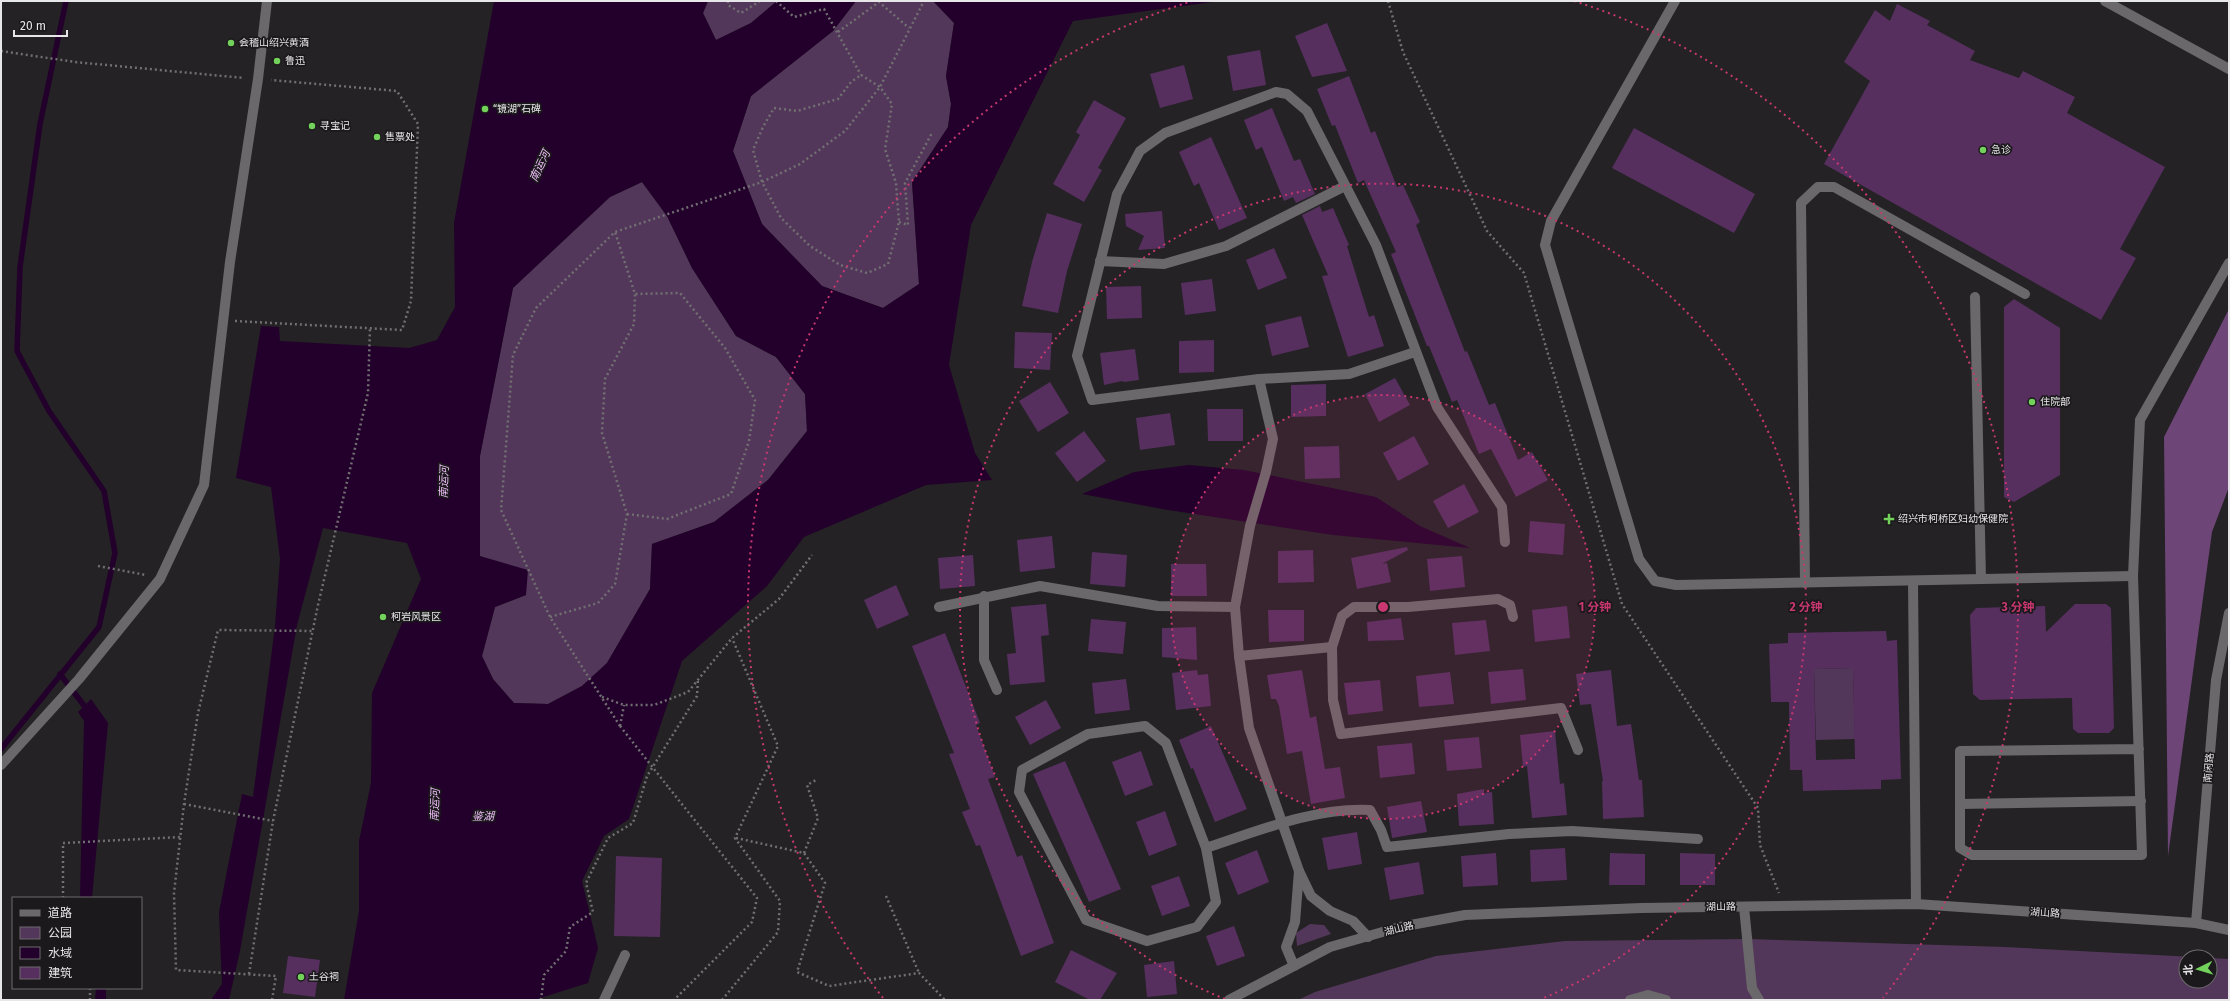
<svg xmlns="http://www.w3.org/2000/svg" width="2230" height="1001" viewBox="0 0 2230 1001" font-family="'Fira Sans','Noto Sans SC',sans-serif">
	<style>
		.green { fill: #53375a }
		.forest { fill: #6d4577 }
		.water { fill: #23002b; fill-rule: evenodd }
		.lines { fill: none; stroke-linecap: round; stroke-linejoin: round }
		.stream { stroke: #23002b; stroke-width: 5.5 }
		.building { fill: #562f5f; fill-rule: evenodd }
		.path { stroke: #716f72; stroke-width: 2.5; stroke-dasharray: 2 3; stroke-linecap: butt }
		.minor { stroke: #6a686a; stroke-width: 10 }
		.path-bridge { stroke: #716f72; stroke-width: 2.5; stroke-dasharray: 2 3; stroke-linecap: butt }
		.ring { fill: none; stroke: #c83770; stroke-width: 2; stroke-dasharray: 2 4 }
		.poi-dot { fill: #73d25c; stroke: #1b191b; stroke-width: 1.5 }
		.labels { text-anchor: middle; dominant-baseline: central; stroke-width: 3.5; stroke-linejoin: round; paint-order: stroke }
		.poi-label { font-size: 10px; fill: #e7e6e8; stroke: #1b191b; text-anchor: start }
		.street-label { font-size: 10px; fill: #e7e6e8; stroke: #1b191b }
		.water-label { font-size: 11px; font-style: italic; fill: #f0bffb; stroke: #1b191b }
		.centre { fill: #c83770; stroke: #1b191b; stroke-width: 2 }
		.ring-label { font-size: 12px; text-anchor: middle; font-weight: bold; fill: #c83770; stroke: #1b191b; stroke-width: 3.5; stroke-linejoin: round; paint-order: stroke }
	</style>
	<rect width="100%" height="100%" fill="#242225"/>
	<g class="green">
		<polygon points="708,1 777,1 751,23 716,40 703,13"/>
		<polygon points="856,1 933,1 954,23 946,76 951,104 948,127 912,182 919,284 883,308 822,286 762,224 733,151 751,96 833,31"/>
		<polygon points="642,182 667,216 692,268 736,336 776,357 805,394 807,431 768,480 714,522 652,544 650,589 607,663 582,686 548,704 514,703 493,679 482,656 495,607 526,595 480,556 480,456 513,288 610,197"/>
		<polygon points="1853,668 1855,739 1816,740 1814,669"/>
		<polygon points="1310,924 1324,925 1331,934 1297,946 1296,933"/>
		<polygon points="1748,939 2005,947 2194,957 2186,957 2186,981 2210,981 2210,958 2229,959 2229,1000 1298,1000 1315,992 1436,956 1565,941"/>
	</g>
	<polygon class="forest" points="2229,309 2229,487 2212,532 2168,856 2164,437"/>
	<g class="water">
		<path d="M 494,1 L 708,1 L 703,13 L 716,40 L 751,23 L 777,1 L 856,1 L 833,31 L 751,96 L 733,151 L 762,224 L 822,286 L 883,308 L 919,284 L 912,182 L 948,127 L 951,104 L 946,76 L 954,23 L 933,1 L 1220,1 L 1073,21 L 971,225 L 949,365 L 975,453 L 992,480 L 926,485 L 804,537 L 767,586 L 682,661 L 629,819 L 604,836 L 582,881 L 598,948 L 588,983 L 534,1000 L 344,1000 L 359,911 L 359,841 L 371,783 L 372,693 L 421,579 L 407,543 L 323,528 L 297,625 L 240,951 L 229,1000 L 211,1000 L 222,984 L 219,912 L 242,794 L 253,797 L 275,626 L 280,559 L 271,487 L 236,478 L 261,326 L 279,327 L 280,341 L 409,348 L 437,340 L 455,307 L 454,223 ZM 642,182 L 667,216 L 692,268 L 736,336 L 776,357 L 805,394 L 807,431 L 768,480 L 714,522 L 652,544 L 650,589 L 607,663 L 582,686 L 548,704 L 514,703 L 493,679 L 482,656 L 495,607 L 526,595 L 528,570 L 480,556 L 480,456 L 513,288 L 610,197 Z"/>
		<polygon points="1189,465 1244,470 1376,497 1420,526 1470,548 1333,535 1168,510 1082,494 1134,472"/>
		<polygon points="91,699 108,723 92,898 80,898 84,721 78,712"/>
		<polygon points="96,988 106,988 106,1000 95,1000"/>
	</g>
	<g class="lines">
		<g class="stream">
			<polyline points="60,674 89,712"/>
			<polyline points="1,749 99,627 115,553 104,491 49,411 17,351 20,267 40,124 66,1"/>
		</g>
	</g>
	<g class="building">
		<polygon points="1897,4 1930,21 1927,25 1975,51 1970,60 2019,78 2023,71 2075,97 2067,113 2165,167 2120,249 2136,258 2101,320 1824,164 1870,81 1844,62 1875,10 1890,21"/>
		<polygon points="1327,23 1347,71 1312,77 1295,36"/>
		<polygon points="1260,50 1266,85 1233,91 1227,56"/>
		<polygon points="1184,65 1193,99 1160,108 1150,74"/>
		<polygon points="1349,76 1371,133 1375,131 1397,187 1403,185 1420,222 1416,225 1465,352 1467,351 1489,405 1495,403 1518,460 1532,452 1548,480 1516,497 1491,449 1479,454 1457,400 1452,402 1429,346 1427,346 1391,254 1396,252 1364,180 1358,183 1335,125 1332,126 1317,89"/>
		<polygon points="1094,100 1126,118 1098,168 1102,170 1084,202 1053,184 1080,135 1076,132"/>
		<polygon points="1272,108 1294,161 1300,159 1315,194 1296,203 1293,197 1284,201 1262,147 1256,150 1244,120"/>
		<polygon points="1634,128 1755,194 1734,233 1612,168"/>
		<polygon points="1211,137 1247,218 1219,230 1199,183 1194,186 1179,152"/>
		<polygon points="1320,206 1322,212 1333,208 1349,245 1347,246 1369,317 1374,315 1384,346 1348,357 1322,276 1328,275 1302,215"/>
		<polygon points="1162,211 1165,248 1138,250 1144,236 1126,226 1125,214"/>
		<polygon points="1047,213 1082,224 1067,271 1058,313 1022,306 1032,262"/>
		<polygon points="1274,248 1287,278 1258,290 1246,260"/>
		<polygon points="1212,279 1216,311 1185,315 1181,283"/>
		<polygon points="1141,286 1142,318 1107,319 1106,287"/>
		<polygon points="2014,299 2060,328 2060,475 2014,502 2004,497 2004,307"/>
		<polygon points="1301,316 1309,347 1272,356 1265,325"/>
		<polygon points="1015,332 1052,333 1050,370 1014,368"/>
		<polygon points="1214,340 1214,372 1179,373 1179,341"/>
		<polygon points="1135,349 1139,380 1124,382 1122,381 1104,385 1100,353"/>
		<polygon points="1395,378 1410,405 1379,422 1365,394"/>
		<polygon points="1050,382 1069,413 1038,432 1019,401"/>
		<polygon points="1326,384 1326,416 1291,417 1291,385"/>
		<polygon points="1207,409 1243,409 1243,441 1208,441"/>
		<polygon points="1170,413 1175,445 1140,450 1136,418"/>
		<polygon points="1084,431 1106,461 1077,482 1055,453"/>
		<polygon points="1414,436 1429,464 1398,481 1383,453"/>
		<polygon points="1339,446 1340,478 1305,479 1304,447"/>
		<polygon points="1464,484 1479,512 1448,528 1433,501"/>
		<polygon points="1530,521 1565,524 1563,555 1528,552"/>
		<polygon points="1052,536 1055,568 1020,572 1017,540"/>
		<polygon points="1407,547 1408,550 1382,564 1387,563 1391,582 1357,589 1351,558"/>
		<polygon points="1313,550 1314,582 1278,583 1278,551"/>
		<polygon points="1092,552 1127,555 1125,587 1090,584"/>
		<polygon points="973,555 975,586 940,589 938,558"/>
		<polygon points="1462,556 1465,587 1430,591 1427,559"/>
		<polygon points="1171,564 1206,564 1207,596 1171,596"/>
		<polygon points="896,585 909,615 877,629 864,600"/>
		<polygon points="1046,604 1049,635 1041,636 1045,682 1010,685 1007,654 1016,653 1011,607"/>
		<polygon points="2075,604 2106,604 2111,608 2114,728 2109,733 2078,733 2073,729 2072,698 1980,700 1973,694 1970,615 1976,608 2045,606 2046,632"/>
		<polygon points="1567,606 1570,638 1535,642 1532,610"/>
		<polygon points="1268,610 1304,610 1304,641 1269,642"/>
		<polygon points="1401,618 1404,640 1368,641 1367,622"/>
		<polygon points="1091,619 1126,622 1123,654 1088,651"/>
		<polygon points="1486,620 1490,651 1455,655 1452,623"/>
		<polygon points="1196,627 1197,660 1162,657 1162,628"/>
		<path d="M 1886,631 L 1887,641 L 1897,640 L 1901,779 L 1881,780 L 1881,789 L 1803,791 L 1802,770 L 1790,770 L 1789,702 L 1771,702 L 1769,644 L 1788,643 L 1788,633 ZM 1853,668 L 1855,759 L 1816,760 L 1814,669 Z"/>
		<polygon points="945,633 980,723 976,725 995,777 988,779 1017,857 1022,855 1054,943 1021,956 980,845 976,846 962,812 970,809 949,754 954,753 912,646"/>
		<polygon points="1523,669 1526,700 1491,704 1488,672"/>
		<polygon points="1197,670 1198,675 1208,674 1211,706 1176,710 1172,673"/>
		<polygon points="1302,670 1310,718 1316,716 1325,769 1340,767 1345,798 1311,804 1302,751 1287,754 1279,706 1276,699 1271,699 1267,675"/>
		<polygon points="1611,670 1617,726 1631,724 1639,780 1642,780 1644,817 1603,819 1602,781 1603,781 1591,704 1580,705 1576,674"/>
		<polygon points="1450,672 1454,704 1419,707 1416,676"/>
		<polygon points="1126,679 1130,710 1095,714 1092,683"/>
		<polygon points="1380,680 1383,711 1348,715 1344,683"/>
		<polygon points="1046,700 1061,728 1030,745 1015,717"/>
		<polygon points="1211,726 1247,809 1215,822 1193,768 1191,769 1179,740"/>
		<polygon points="1555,731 1560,784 1564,783 1567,815 1532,818 1527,766 1523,767 1520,735"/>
		<polygon points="1479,737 1482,768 1447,771 1444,740"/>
		<polygon points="1412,743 1415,774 1380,778 1377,746"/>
		<polygon points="1141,751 1153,785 1125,796 1112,762"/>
		<polygon points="1065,761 1121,889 1089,902 1033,774"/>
		<polygon points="1484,789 1484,793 1492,792 1494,824 1459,826 1457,794"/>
		<polygon points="1421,801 1427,832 1392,838 1387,807"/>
		<polygon points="1165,811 1177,845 1149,856 1136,822"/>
		<polygon points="1357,832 1362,864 1328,870 1322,838"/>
		<polygon points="1565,848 1567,880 1531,882 1530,850"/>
		<polygon points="1257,850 1269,882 1238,895 1225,863"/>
		<polygon points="1496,853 1498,885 1463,887 1461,856"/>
		<polygon points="1610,853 1645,854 1645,885 1609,885"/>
		<polygon points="1680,853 1715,854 1715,885 1680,885"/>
		<polygon points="616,856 662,858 660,937 614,936"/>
		<polygon points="1419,862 1424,894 1390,900 1384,868"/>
		<polygon points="1179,876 1190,906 1162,916 1151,886"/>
		<polygon points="1234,926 1245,956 1217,966 1206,936"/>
		<polygon points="1071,950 1117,973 1100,1000 1090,1000 1055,982"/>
		<polygon points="288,956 320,960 315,997 283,993"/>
		<polygon points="1174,961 1177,994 1147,997 1144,965"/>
	</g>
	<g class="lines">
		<g class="path">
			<polyline points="728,1 728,5 741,13 760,1"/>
			<polyline points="776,1 794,17 824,9 861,75"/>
			<polyline points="1388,1 1403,52 1487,231 1524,273 1622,604 1758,808 1760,845 1779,893"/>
			<polyline points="838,32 879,2 909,28"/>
			<polyline points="1,51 75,62 244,78"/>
			<polygon points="861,75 880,87 892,104 885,149 896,183 899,222 888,264 867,273 840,265 810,246 781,218 762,182 753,150 763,127 774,108 797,111 838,99 851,82"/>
			<polyline points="899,222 908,225 905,183 932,133"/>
			<polyline points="235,321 402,330 411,301 418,124 397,91 271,80"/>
			<polyline points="627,514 667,519 731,494 749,441 755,400 725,348 680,293 635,294"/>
			<polyline points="98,566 146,575"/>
			<polyline points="550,617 598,603 615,584 627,514 602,433 605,379 634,324 635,294 615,232"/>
			<polyline points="602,697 624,705 654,705 688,692 732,638 779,599 812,555"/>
			<polyline points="620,726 550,617 501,510 513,355 536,308 615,232 762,182 800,164 845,131 880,87 924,1"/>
			<polyline points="620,726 624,705"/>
			<polyline points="669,788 757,898 752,922 674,1000"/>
			<polyline points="184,804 273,821"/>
			<polyline points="736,838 804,853 825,883 797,972 829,986 919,973 945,1000"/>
			<polyline points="804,853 818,818 807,785 816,780"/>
			<polyline points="886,896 919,973"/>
			<polyline points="63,898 63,843 181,837"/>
			<polyline points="249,974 273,821 318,605 368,393 370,327"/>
			<polyline points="90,1000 90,988"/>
			<polyline points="272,1000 276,976 176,970 174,893 184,804 198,713 218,630 314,631"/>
			<polyline points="541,1000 544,975 566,951 570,927 593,912 586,883 608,838 633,823 647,776 697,696 698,679"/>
			<polyline points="722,1000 778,932 780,901 735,838 778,746 732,638"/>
		</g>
		<g class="minor">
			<polyline points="1675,1 1551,221 1545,245 1639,559 1655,581 1676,585 2133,576"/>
			<polyline points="2105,1 2229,69"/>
			<polyline points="1100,261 1164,264 1226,246 1345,186"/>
			<polyline points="1975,297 1981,579"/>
			<polyline points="1415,352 1349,374 1259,379 1092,400 1077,356 1117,194 1140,151 1165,133 1276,92 1287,94 1307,111 1376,245 1437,407 1502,507 1505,542"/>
			<polyline points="1259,379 1273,439 1266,472 1250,526 1235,607 1239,656 1249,728 1299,871"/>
			<polyline points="1913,581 1916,904"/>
			<polyline points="1805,583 1801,203 1818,187 1834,187 2025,294"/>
			<polyline points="984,596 984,660 997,690"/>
			<polyline points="939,607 1040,586 1158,606 1235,607"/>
			<polyline points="1513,617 1510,605 1498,599 1408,607 1354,607 1342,616 1332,647 1333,700 1341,734 1561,708 1578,750"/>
			<polyline points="1239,656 1332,647"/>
			<polygon points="1145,726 1166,743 1206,848 1216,902 1197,927 1147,941 1086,920 1019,792 1022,770 1088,734"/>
			<polyline points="2139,749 1960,751 1960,848 1972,855 2142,855 2133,576 2140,420 2229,263"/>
			<polyline points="1,765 79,679 160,579 204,485 230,262 258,79 267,1"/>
			<polyline points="1960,804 2141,801"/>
			<path d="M 1206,848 C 1258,831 1315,807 1370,810 L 1381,830 L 1387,847 L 1509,834 L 1572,831 L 1698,839"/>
			<polyline points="1744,907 1752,988 1759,1000"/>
			<polyline points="2196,923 2216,680 2229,613"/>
			<polyline points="1294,966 1286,947 1295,922 1299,871 1311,896 1330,911 1353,921 1368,937"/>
			<polyline points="604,1000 625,955"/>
			<polyline points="1229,1000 1330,947 1400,927 1465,915 1641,908 1916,904 2196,923 2229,930"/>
			<polyline points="1630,1000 1648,995 1666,1000"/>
		</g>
		<polyline class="path-bridge" points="620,726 669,788"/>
	</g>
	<circle cx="1383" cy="607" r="212" fill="#c83770" fill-opacity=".12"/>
	<g class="ring">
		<circle cx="1383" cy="607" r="212"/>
		<path d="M1225 999A423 423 0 1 1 1541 999"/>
		<path d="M883 998A635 635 0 0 1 1192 1M1574 1A635 635 0 0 1 1883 998"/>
	</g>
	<g class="poi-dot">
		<circle cx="231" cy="43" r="4"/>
		<circle cx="277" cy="61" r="4"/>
		<circle cx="485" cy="109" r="4"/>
		<circle cx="312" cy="126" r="4"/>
		<circle cx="377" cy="137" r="4"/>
		<circle cx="1983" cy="150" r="4"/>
		<circle cx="2032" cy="402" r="4"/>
		<path d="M1887 513h4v4h4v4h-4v4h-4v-4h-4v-4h4z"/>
		<circle cx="383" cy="617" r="4"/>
		<circle cx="301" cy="977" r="4"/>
	</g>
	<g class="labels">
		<g class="poi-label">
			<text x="239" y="43">会稽山绍兴黄酒</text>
			<text x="285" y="61">鲁迅</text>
			<text x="493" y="109">“镜湖”石碑</text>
			<text x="320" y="126">寻宝记</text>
			<text x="385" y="137">售票处</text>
			<text x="1991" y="150">急诊</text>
			<text x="2040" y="402">住院部</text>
			<text x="1898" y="519">绍兴市柯桥区妇幼保健院</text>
			<text x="391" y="617">柯岩风景区</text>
			<text x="309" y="977">土谷祠</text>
		</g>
		<g class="street-label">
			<text transform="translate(2209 768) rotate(-85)">南闲路</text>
			<text transform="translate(1721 907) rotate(-1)">湖山路</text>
			<text transform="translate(2045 913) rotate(4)">湖山路</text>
			<text transform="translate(1399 929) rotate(-14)">湖山路</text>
		</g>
		<g class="water-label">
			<text transform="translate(540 166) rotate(-65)">南运河</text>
			<text transform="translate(444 482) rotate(-88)">南运河</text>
			<text transform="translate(435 805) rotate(-88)">南运河</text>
			<text x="483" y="816">鉴湖</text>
		</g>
	</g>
	<circle cx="1383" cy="607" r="6" class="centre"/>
	<g class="ring-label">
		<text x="1595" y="611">1 分钟</text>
		<text x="1806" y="611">2 分钟</text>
		<text x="2018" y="611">3 分钟</text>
	</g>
	<rect width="2230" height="1001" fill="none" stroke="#e7e6e8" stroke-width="4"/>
	<rect x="12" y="897" width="130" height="92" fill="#1b191b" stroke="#6d6b6d"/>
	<rect x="20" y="910" width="20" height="6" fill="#6a686a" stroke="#6d6b6d"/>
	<text x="48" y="917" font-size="12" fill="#e7e6e8">道路</text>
	<rect x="20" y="927" width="20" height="12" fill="#53375a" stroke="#6d6b6d"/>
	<text x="48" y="937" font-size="12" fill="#e7e6e8">公园</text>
	<rect x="20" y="947" width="20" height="12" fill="#23002b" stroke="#6d6b6d"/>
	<text x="48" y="957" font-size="12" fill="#e7e6e8">水域</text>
	<rect x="20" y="967" width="20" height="12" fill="#562f5f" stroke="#6d6b6d"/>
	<text x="48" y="977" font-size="12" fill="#e7e6e8">建筑</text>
	<g transform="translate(2198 969) rotate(265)"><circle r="19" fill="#1b191b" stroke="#6d6b6d"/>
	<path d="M0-3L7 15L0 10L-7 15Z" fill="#73d25c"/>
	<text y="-6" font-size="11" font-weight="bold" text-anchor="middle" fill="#e7e6e8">北</text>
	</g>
	<path d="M14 30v6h53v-6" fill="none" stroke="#e7e6e8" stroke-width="2"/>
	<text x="20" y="30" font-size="12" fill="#e7e6e8" stroke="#1b191b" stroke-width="3" paint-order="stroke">20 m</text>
</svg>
